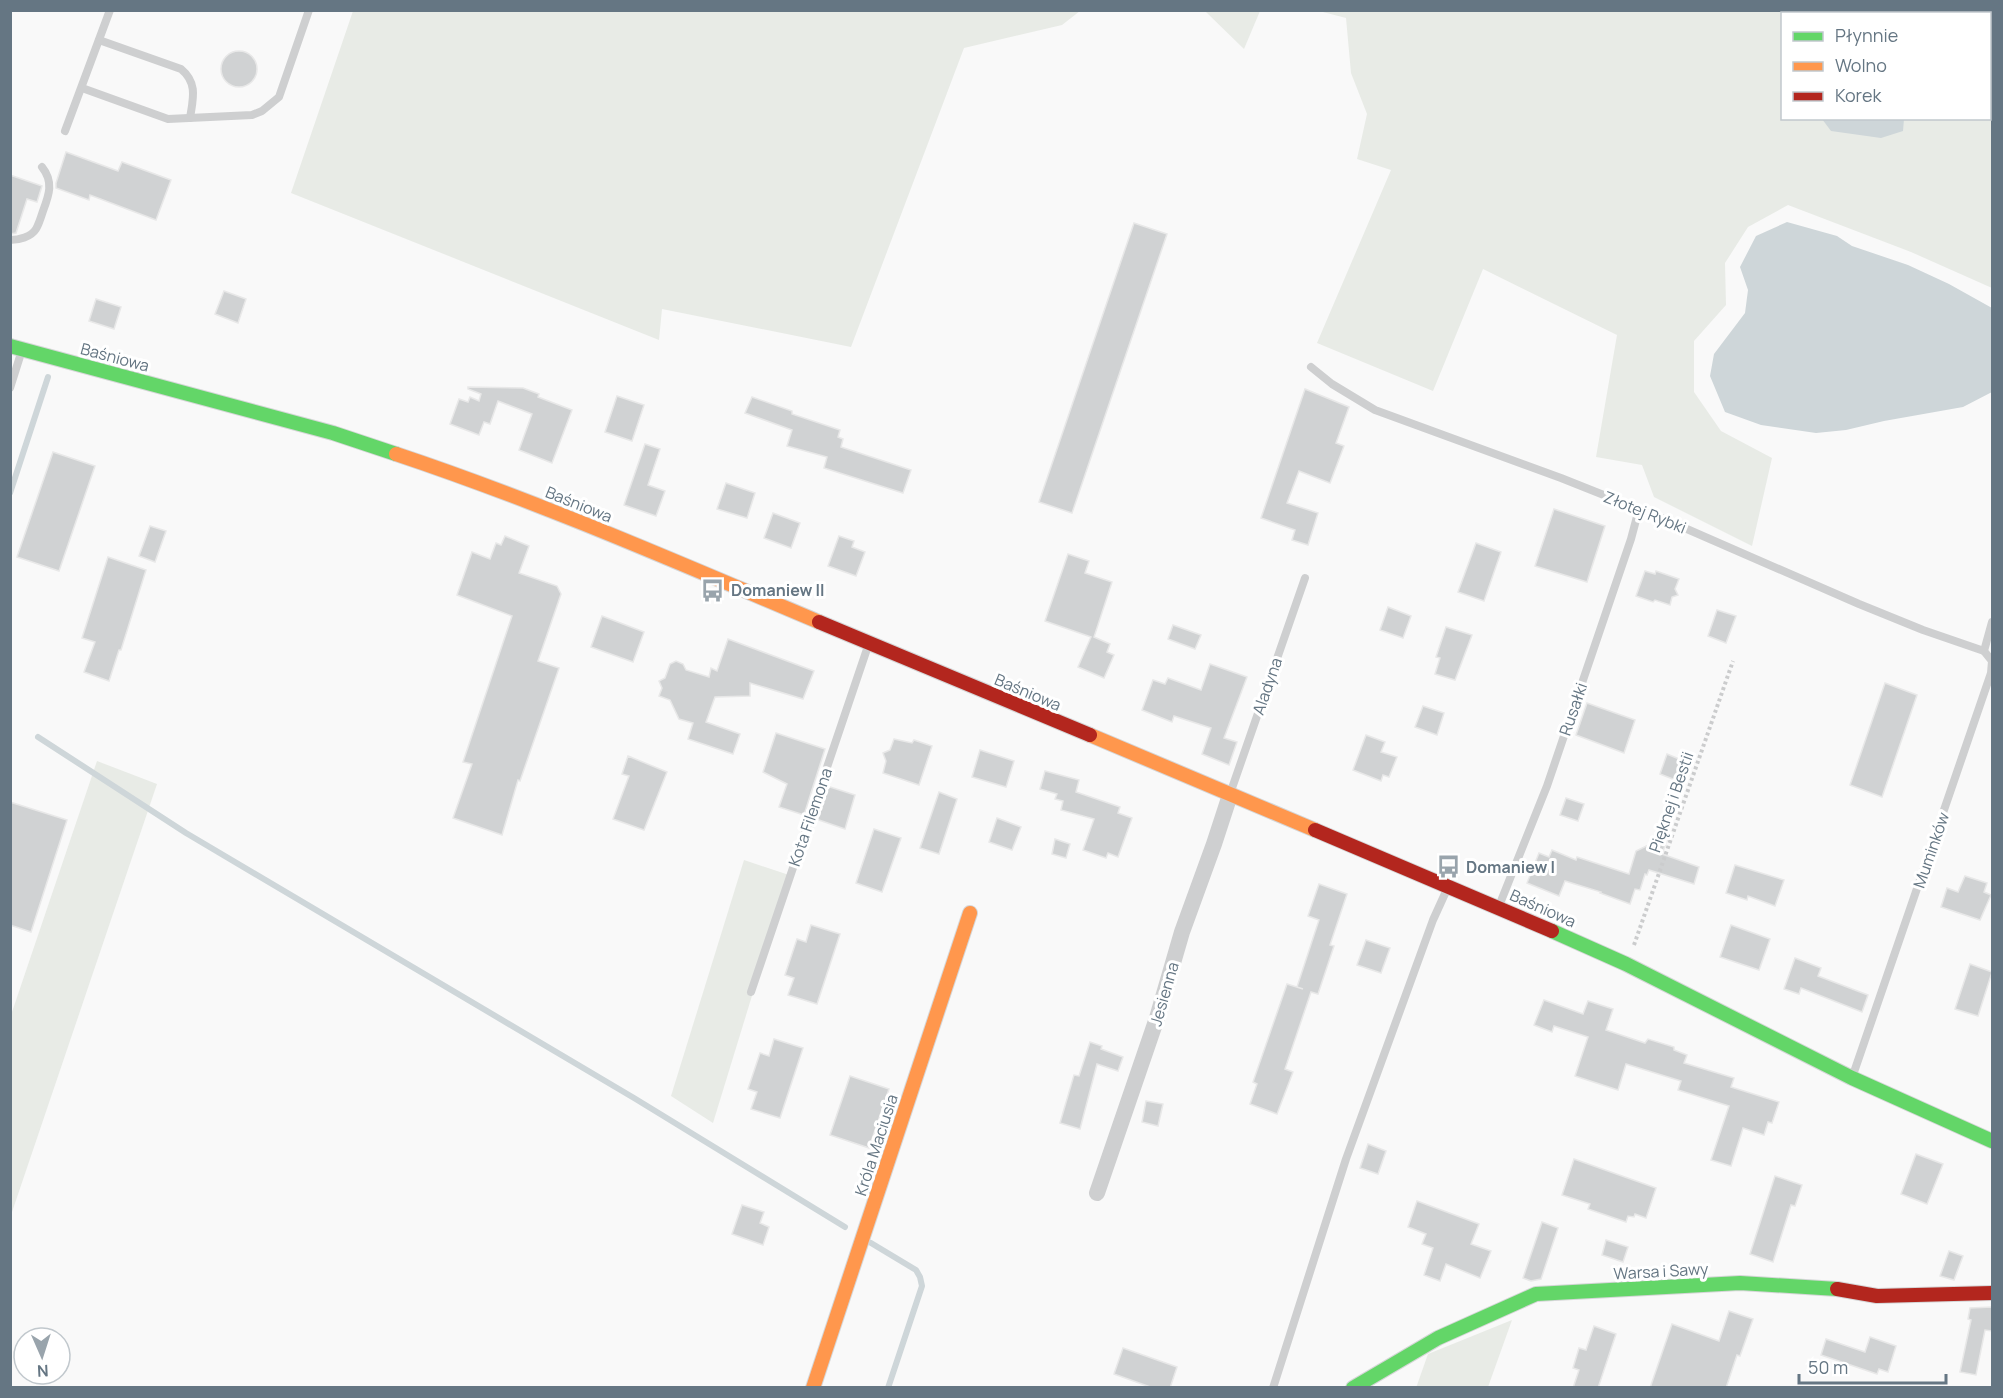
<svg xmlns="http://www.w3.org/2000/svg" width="2003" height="1398" viewBox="0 0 2003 1398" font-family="Manrope,sans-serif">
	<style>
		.green { fill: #e8ebe6; fill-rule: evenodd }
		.water { fill: #ced6d9 }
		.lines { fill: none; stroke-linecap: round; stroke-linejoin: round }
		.stream { stroke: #ced6d9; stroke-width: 6 }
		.building { fill: #d0d2d3; stroke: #e8e8e8; stroke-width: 1.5 }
		.fast-casing { stroke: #d5d6d7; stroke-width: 16 }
		.slow-casing { stroke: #d5d6d7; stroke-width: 16 }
		.jam-casing { stroke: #d5d6d7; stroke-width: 16 }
		.path { stroke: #cbcccd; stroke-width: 4; stroke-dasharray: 3 3; stroke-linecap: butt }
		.lane { stroke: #cecfd0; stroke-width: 8 }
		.street { stroke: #cecfd0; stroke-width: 16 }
		.fast { stroke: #63d668; stroke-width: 14 }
		.slow { stroke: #ff974d; stroke-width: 14 }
		.jam { stroke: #b3261e; stroke-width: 14 }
		.labels { text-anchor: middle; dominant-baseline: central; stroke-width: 6; stroke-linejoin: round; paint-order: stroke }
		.street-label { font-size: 16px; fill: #657683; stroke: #fff }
		.poi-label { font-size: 16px; font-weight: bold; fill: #657683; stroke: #fff; text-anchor: start }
	</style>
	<rect width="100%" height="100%" fill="#f9f9f9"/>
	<g class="green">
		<polygon points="353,11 353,10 1080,11 1062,25 964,48 851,347 662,309 659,340 291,193"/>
		<polygon points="1205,11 1260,11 1244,49"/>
		<path d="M 1319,11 L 1992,11 L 1992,288 L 1911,252 L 1788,205 L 1748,227 L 1725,263 L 1726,305 L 1694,341 L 1694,392 L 1721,431 L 1772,458 L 1752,546 L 1654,497 L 1642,465 L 1596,457 L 1617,335 L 1483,269 L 1433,391 L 1317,343 L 1391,170 L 1357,159 L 1367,114 L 1351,73 L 1346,18 ZM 1782,14 L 1990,14 L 1990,118 L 1782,118 Z"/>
		<polygon points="97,761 157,784 11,1215 11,1015"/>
		<polygon points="744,860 789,875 713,1123 671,1096"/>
		<polygon points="1512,1320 1488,1387 1416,1388 1428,1354"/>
	</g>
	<g class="water">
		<polygon points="1822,119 1904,119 1903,131 1881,138 1831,131"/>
		<polygon points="1787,222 1837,236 1852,246 1908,265 1949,284 1992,308 1992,392 1963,407 1884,421 1846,430 1816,433 1761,425 1725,412 1710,376 1714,354 1745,313 1748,290 1740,267 1756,236"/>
	</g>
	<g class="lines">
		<g class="stream">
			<polyline points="10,493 48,377"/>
			<polyline points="38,737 186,833 634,1098 845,1227"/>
			<polyline points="871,1243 916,1270 920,1277 922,1286 888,1388"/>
		</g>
	</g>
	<g class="building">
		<circle cx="239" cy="69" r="18"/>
		<polygon points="66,152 118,171 122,162 171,180 156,220 90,195 89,200 56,188 56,183"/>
		<polygon points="10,175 42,186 37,202 27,199 16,233 10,234"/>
		<polygon points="1134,223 1167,234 1072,513 1039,502"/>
		<polygon points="224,291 246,299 238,323 215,314"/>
		<polygon points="96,299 121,307 114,329 89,321"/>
		<polygon points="468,387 523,388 539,394 538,397 572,410 552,463 519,450 532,414 498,401 490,424 484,422 479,435 450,424 459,399 468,402 470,397 479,401 481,394 468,389"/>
		<polygon points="1305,389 1349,407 1336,443 1344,446 1330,483 1299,471 1287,503 1318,513 1308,545 1292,540 1295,530 1261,518"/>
		<polygon points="617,396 644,405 632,441 605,432"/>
		<polygon points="752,397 792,411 792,414 840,430 838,437 843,439 841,447 911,470 903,493 824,468 827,457 787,446 792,430 745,413"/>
		<polygon points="645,444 660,449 648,485 665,491 656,516 624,505"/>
		<polygon points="53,452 95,466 59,571 17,557"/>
		<polygon points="726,483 755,493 747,518 717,509"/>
		<polygon points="1554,509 1605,526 1587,582 1535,566"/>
		<polygon points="773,513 800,523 791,548 764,538"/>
		<polygon points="150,526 166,531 155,562 139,556"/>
		<polygon points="505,536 529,546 519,573 557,586 561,594 538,661 559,668 520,781 518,780 502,835 453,818 472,764 463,762 512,616 457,595 472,552 490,559 496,543 501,545"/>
		<polygon points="839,536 854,541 852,547 865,552 856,576 828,566"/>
		<polygon points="1476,543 1501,552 1484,601 1458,592"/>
		<polygon points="1068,554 1089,561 1085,573 1112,582 1094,637 1110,644 1107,652 1114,655 1104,678 1078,667 1091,637 1045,621"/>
		<polygon points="108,557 146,570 121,650 119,650 109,681 84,672 95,642 82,638"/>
		<polygon points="1645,571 1655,574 1656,571 1679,579 1675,589 1678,595 1672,597 1670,605 1655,600 1653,602 1636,596"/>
		<polygon points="1388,607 1411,616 1403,638 1380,630"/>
		<polygon points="1717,610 1736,616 1726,643 1708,636"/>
		<polygon points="602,616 644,632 633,662 591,647"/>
		<polygon points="1173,625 1201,635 1195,649 1168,639"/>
		<polygon points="1446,627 1472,635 1455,680 1435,674 1440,658 1436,657"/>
		<polygon points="728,639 814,671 803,699 750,683 750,696 715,697 706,722 740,734 733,754 688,739 693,723 679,719 670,700 659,696 662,688 659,681 665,678 670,664 676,661 683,664 686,670 709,677 711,668 717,671"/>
		<polygon points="1210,664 1247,677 1224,738 1237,742 1229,765 1202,754 1211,728 1174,716 1172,722 1142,710 1153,680 1165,684 1168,678 1201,690"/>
		<polygon points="1885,683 1917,695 1882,797 1850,785"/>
		<polygon points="1587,703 1635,720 1624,753 1576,735"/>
		<polygon points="1423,706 1444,713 1437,735 1415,727"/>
		<polygon points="776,733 825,749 804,815 779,807 787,784 763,772"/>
		<polygon points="1366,735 1385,742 1381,752 1397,757 1389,777 1383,775 1381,781 1353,770"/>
		<polygon points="894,739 912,743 914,740 932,746 919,785 883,773 886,761 883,753 890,750"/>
		<polygon points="980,750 1014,761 1006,787 972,777"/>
		<polygon points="1667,754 1691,764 1683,783 1660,774"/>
		<polygon points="628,756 667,772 644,830 613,819 629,776 622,774"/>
		<polygon points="1045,771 1079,780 1076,792 1120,807 1118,813 1132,818 1118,857 1108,853 1106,858 1083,850 1094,819 1061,810 1063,801 1055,799 1057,794 1040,789"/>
		<polygon points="827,786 855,795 845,829 816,819"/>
		<polygon points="939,792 957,799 939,854 920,848"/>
		<polygon points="1566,798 1584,804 1578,821 1560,815"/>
		<polygon points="10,802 67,820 31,932 10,925"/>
		<polygon points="997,818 1021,827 1012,850 989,842"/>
		<polygon points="874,829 901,838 882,892 856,883"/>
		<polygon points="1669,835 1662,854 1699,867 1694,884 1649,870 1647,875 1645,874 1640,890 1635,889 1630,904 1600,893 1601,892 1565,881 1559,896 1527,883 1539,853 1549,857 1552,850 1576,860 1577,857 1629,874 1636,851"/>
		<polygon points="1055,839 1070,844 1066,858 1052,854"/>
		<polygon points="1735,865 1784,880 1775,906 1748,896 1747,900 1726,893"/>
		<polygon points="1965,876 1987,883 1984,892 1991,895 1980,920 1941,907 1947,888 1958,892"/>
		<polygon points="1319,884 1347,894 1330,945 1334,946 1318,994 1311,992 1285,1069 1293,1072 1277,1114 1250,1104 1257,1084 1253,1082 1287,984 1303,989 1297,987 1319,920 1308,916"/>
		<polygon points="811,925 840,934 817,1004 788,995 794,978 785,975 797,939 806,942"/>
		<polygon points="1731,925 1770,939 1759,970 1720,957"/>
		<polygon points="1366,940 1390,948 1381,973 1357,965"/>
		<polygon points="1795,958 1821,968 1818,976 1868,995 1862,1012 1801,988 1799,994 1784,989"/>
		<polygon points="1970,964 1992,972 1978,1016 1955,1009"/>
		<polygon points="1544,1000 1583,1014 1588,1001 1613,1009 1606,1030 1645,1043 1648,1039 1674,1047 1674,1050 1687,1055 1684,1063 1734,1078 1731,1087 1779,1102 1772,1123 1768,1122 1764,1135 1743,1128 1731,1166 1711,1160 1729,1106 1678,1090 1681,1081 1626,1064 1618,1090 1575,1076 1588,1037 1554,1026 1552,1032 1534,1025"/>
		<polygon points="774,1039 803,1048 780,1118 751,1109 757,1092 748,1089 760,1053 769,1056"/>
		<polygon points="1090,1042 1102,1046 1101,1049 1123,1057 1118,1071 1097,1064 1080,1129 1060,1123 1074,1075 1079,1076"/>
		<polygon points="850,1076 889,1089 869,1148 830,1135"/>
		<polygon points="1146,1101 1163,1104 1158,1126 1142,1122"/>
		<polygon points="1368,1144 1386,1151 1378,1174 1360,1168"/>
		<polygon points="1916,1154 1943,1164 1927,1204 1901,1194"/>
		<polygon points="1574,1159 1656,1188 1646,1218 1635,1214 1634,1217 1628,1216 1626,1222 1588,1209 1590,1204 1562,1195"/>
		<polygon points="1775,1176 1802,1185 1795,1206 1791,1205 1773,1262 1750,1254"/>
		<polygon points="1417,1201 1479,1224 1471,1244 1491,1251 1480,1278 1446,1264 1440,1281 1424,1275 1433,1248 1422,1244 1426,1234 1408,1227"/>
		<polygon points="742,1205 764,1212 760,1223 769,1227 763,1245 732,1234"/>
		<polygon points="1542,1222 1558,1228 1541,1279 1531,1281 1523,1278"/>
		<polygon points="1606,1240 1628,1247 1623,1262 1602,1255"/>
		<polygon points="1949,1251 1963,1256 1954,1280 1940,1276"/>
		<polygon points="1992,1307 1992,1331 1985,1330 1976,1375 1960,1372 1971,1320 1968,1319 1970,1308"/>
		<polygon points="1729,1311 1753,1319 1740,1356 1737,1355 1726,1388 1650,1388 1672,1324 1719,1341"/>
		<polygon points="1594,1326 1616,1334 1598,1388 1573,1388 1579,1370 1573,1368 1579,1348 1586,1350"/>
		<polygon points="1870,1337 1896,1346 1888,1372 1879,1369 1877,1374 1821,1355 1826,1339 1865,1352"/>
		<polygon points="1123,1348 1177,1367 1170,1388 1153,1388 1114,1374"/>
	</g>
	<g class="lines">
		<defs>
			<g id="fast">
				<polyline points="10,346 333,433 396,454"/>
				<polyline points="1552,931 1626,964 1852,1078 1992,1141"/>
				<polyline points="1353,1388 1438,1338 1536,1294 1740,1283 1837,1289"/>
			</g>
			<g id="slow">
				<path d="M 396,454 C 540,502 679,563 819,622"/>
				<polyline points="1090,735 1315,830"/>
				<polyline points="813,1388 970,913"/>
			</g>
			<g id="jam">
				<polyline points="819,622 1090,735"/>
				<polyline points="1315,830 1552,931"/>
				<polyline points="1837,1289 1877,1296 1992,1293"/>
			</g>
		</defs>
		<use href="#fast" class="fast-casing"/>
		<use href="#slow" class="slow-casing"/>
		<use href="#jam" class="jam-casing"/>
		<polyline class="path" points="1634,945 1733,661"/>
		<g class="lane">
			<path d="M 99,40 L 181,69 C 198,83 193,99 190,118"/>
			<polyline points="82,88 168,119 252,115 262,111 279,97 309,10"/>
			<polyline points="65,131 110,10"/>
			<path d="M 10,240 C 19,240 31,237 36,229 C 39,224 41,217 43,211 C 49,195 54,182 42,167"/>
			<polyline points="1311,367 1332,384 1375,410 1561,478 1664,519 1859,604 1923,630 1984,651"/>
			<polyline points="10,388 22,350"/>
			<polyline points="1231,791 1305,578"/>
			<polyline points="1499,906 1547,786 1631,539 1639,509"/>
			<polyline points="751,992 868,646"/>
			<polyline points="1853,1075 1991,673 1992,661 1984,651 1992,622"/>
			<polyline points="1273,1388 1346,1159 1433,920 1448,887"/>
		</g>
		<polyline class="street" points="1097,1193 1157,1018 1182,932 1214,844 1230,795"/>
		<use href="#fast" class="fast"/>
		<use href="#slow" class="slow"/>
		<use href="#jam" class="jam"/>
	</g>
	<defs>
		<symbol id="bus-bare" viewBox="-9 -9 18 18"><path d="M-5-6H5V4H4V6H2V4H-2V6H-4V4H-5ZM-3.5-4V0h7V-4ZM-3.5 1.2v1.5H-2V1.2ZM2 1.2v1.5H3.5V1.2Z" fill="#99a4ac" stroke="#fff" stroke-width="2.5" paint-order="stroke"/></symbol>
	</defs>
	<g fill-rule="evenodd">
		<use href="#bus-bare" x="696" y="574" width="33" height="33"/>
		<use href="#bus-bare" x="1432" y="850" width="33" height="33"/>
	</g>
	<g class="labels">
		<g class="street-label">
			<text transform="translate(115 357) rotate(15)">Baśniowa</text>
			<text transform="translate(579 504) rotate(22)">Baśniowa</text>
			<text transform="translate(1645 512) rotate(22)">Złotej Rybki</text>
			<text transform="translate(1267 686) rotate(-71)">Aladyna</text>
			<text transform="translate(1028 692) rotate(23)">Baśniowa</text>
			<text transform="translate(1573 709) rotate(-71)">Rusałki</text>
			<text transform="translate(1671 802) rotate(-71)">Pięknej i Bestii</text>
			<text transform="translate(810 817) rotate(-71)">Kota Filemona</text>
			<text transform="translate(1931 850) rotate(-71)">Muminków</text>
			<text transform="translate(1543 908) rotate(24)">Baśniowa</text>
			<text transform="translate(1164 994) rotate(-74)">Jesienna</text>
			<text transform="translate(876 1145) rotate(-72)">Króla Maciusia</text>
			<text transform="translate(1661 1271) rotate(-3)">Warsa i Sawy</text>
		</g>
		<g class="poi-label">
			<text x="731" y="590">Domaniew II</text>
			<text x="1466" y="867">Domaniew I</text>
		</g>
	</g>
	<rect width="2003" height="1398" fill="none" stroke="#657683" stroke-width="24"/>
	<rect x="1781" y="12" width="210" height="108" fill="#ffffff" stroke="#c1c8cd" stroke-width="1.5"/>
	<rect x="1793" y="32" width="30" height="9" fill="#63d668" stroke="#c1c8cd" stroke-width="1.5"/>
	<text x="1835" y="42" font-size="18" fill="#657683">Płynnie</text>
	<rect x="1793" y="62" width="30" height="9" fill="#ff974d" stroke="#c1c8cd" stroke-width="1.5"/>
	<text x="1835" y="72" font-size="18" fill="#657683">Wolno</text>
	<rect x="1793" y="92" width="30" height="9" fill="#b3261e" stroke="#c1c8cd" stroke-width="1.5"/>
	<text x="1835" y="102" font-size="18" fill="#657683">Korek</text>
	<g transform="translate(42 1356) rotate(177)"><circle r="28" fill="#ffffff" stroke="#c1c8cd" stroke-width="1.5"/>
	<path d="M0-4.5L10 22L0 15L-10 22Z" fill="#99a4ac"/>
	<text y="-9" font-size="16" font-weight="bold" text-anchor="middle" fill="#657683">N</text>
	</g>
	<path d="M1799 1374v9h147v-9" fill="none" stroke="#657683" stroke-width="3"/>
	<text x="1808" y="1374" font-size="18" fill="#657683" stroke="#ffffff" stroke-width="4.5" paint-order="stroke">50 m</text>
</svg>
